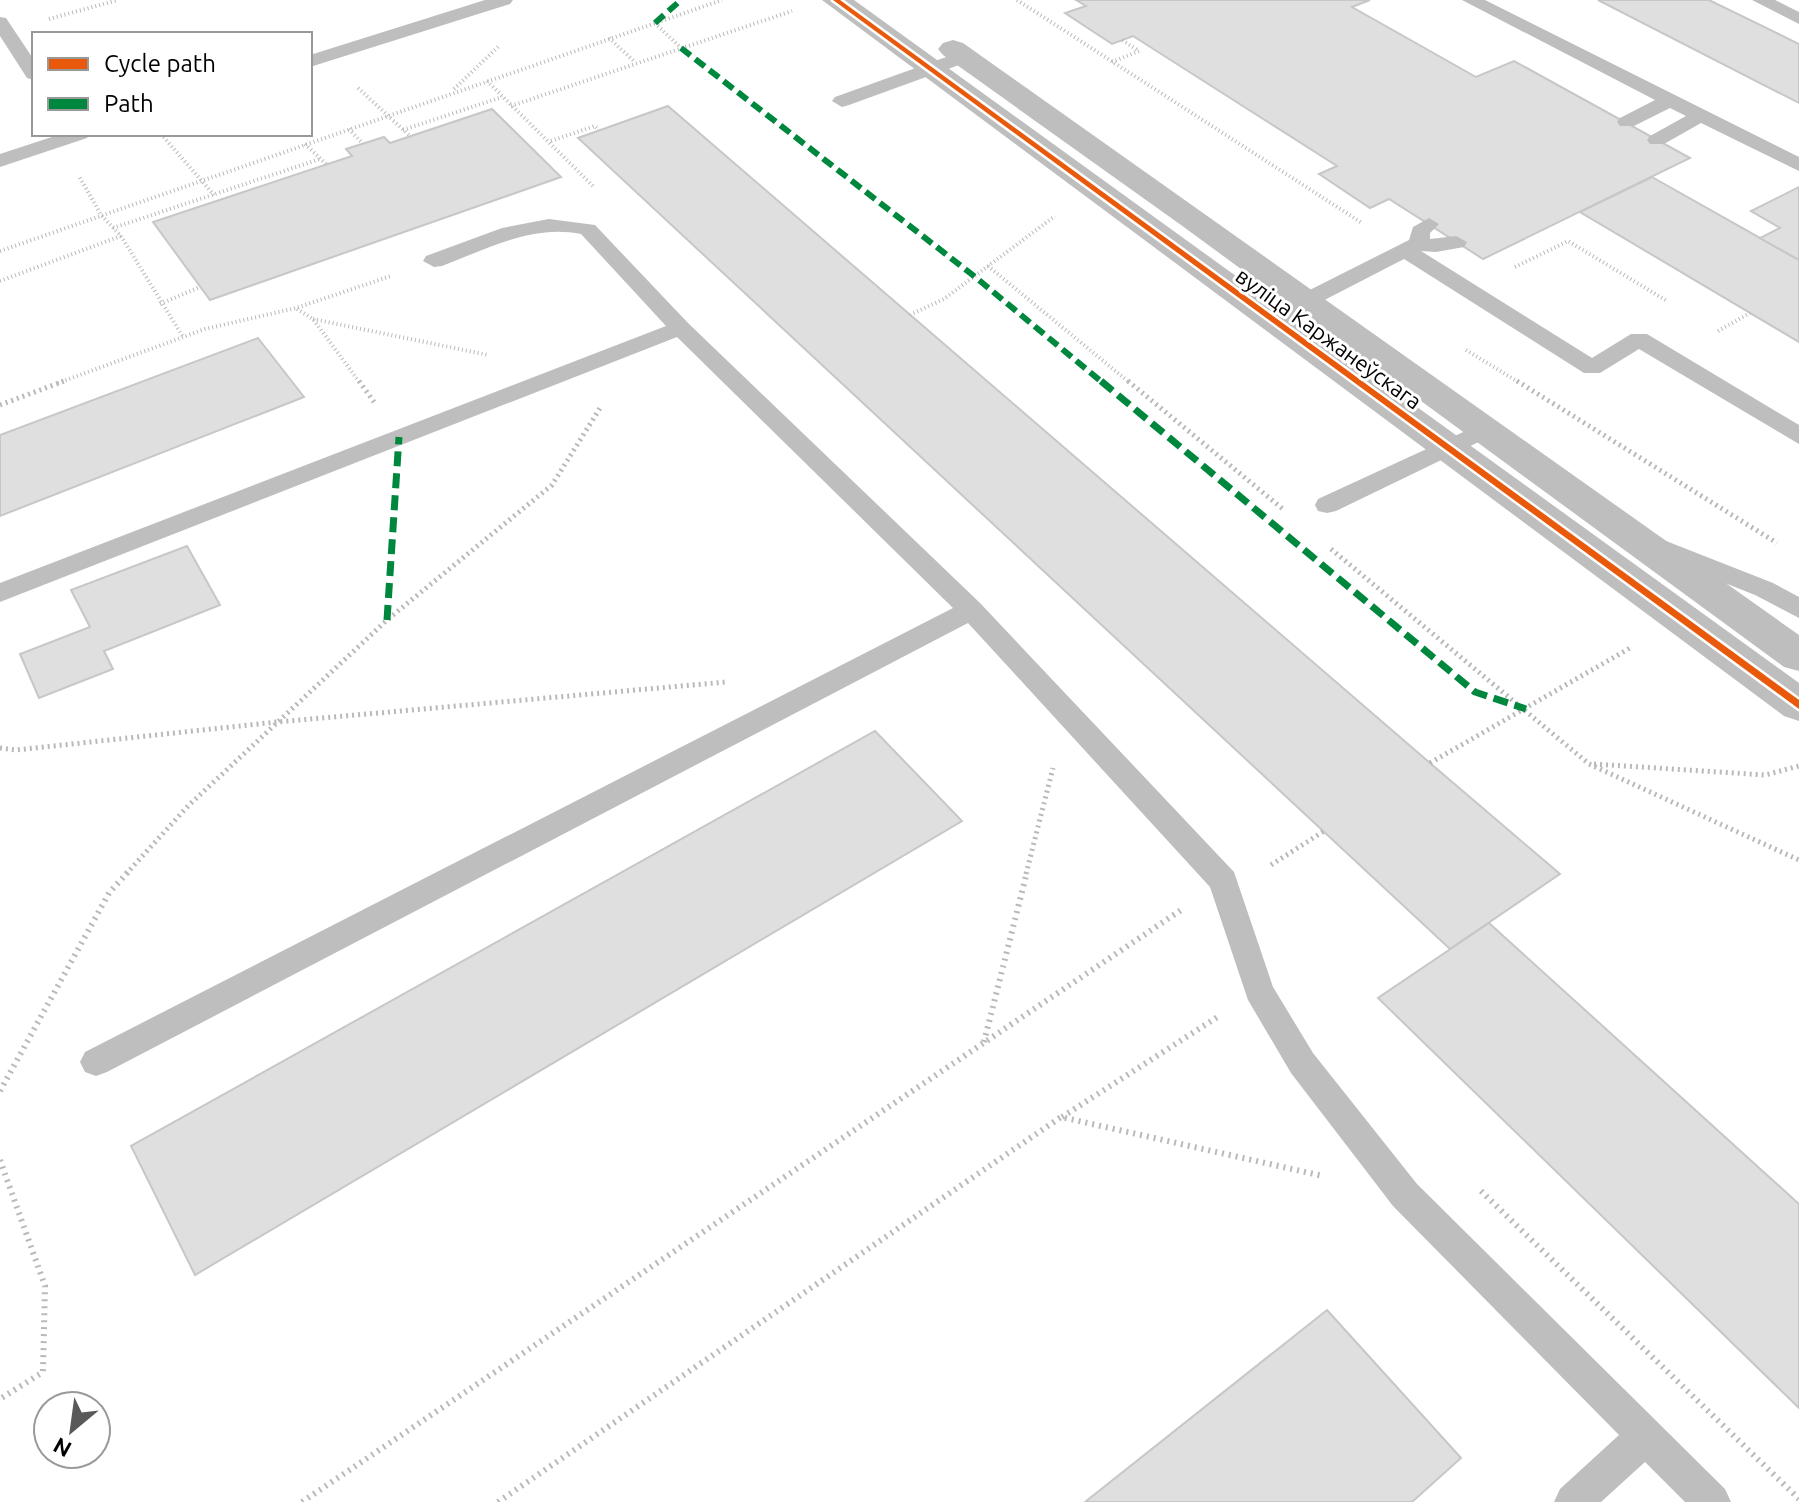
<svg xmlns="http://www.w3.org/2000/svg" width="1799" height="1502" viewBox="0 0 1799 1502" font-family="Ubuntu,sans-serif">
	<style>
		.building { fill: #dfdfdf; stroke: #c7c7c7; stroke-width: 2 }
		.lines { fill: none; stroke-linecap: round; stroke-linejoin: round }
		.path-far2 { stroke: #b9b9b9; stroke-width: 4; stroke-dasharray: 1 3; stroke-linecap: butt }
		.path-far1 { stroke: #b9b9b9; stroke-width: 5; stroke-dasharray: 2 4; stroke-linecap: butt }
		.path { stroke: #b9b9b9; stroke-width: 6; stroke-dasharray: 2 5; stroke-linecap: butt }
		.service { fill: #bebebe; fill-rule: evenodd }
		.tertiary { fill: #bebebe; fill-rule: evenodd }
		.quiet-far1 { stroke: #00873e; stroke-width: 6; stroke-dasharray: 12 6; stroke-linecap: butt }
		.quiet { stroke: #00873e; stroke-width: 7; stroke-dasharray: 15 7; stroke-linecap: butt }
		.cycleway-casing { stroke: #fff; stroke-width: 5 }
		.cycleway { fill: #e8590c; fill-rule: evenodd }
		.labels { text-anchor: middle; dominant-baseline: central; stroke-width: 6; stroke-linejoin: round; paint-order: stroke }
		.street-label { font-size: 22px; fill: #000; stroke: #fff }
	</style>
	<rect width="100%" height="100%" fill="#fff"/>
	<g class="building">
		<polygon points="1076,0 1370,0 1352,7 1476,77 1514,61 1690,158 1483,259 1389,199 1370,208 1319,174 1337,166 1133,36 1112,44 1065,13 1086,6"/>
		<polygon points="1598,0 1709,0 1799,44 1799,103"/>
		<polygon points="668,106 1430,763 1560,874 1450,949 578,138"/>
		<polygon points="492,109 561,177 210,300 153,222 352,156 346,149 384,137 390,143"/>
		<polygon points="1652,177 1799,260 1799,342 1580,212"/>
		<polygon points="1799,187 1799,260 1760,238 1780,228 1751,211"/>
		<polygon points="258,338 304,397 0,516 0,435"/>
		<polygon points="187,546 220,605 104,651 113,669 39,698 20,654 90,627 71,590"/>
		<polygon points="875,731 962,821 195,1275 131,1146"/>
		<polygon points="1489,923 1799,1204 1799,1408 1378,998"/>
		<polygon points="1327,1310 1461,1458 1412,1502 1085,1502"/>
	</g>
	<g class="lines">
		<g class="path-far2">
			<polyline points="1017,0 1362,223"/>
			<polyline points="49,19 118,0"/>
			<polyline points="655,23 681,48"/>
			<polyline points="609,38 635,62"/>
			<polyline points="1112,62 1139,51 1122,40"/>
			<polyline points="487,81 594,187"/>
			<polyline points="358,88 410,136"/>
			<polyline points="454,89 499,46"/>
			<polyline points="511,106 792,11"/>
			<polyline points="349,129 363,144"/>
			<polyline points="403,130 502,97"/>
			<polyline points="161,134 214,195"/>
			<polyline points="551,141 595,126 599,130"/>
			<polyline points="305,144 326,164"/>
			<polyline points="113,228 320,159"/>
			<polyline points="121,236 183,337"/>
			<polyline points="0,251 722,0"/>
			<polyline points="988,266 1130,383"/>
			<polyline points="1515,267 1568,241 1667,301"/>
			<polyline points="0,281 121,236 101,215 79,176"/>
			<polyline points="160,304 200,287"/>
			<polyline points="297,309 313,319 360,383"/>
			<polyline points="910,315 944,299 1055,216"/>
			<polyline points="313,319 488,355"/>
			<polyline points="1718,331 1750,313"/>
			<polyline points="1466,350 1520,383"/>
			<polyline points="58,383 205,329 296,308 391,276"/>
		</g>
		<g class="path-far1">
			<polyline points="359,381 374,402"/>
			<polyline points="1128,381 1284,510"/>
			<polyline points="1517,381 1777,543"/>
			<polyline points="0,405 64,381"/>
			<polyline points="1331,549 1589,764 1799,860"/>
			<polyline points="0,748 16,750 277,722 726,682"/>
			<polyline points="1430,763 1630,648"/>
			<polyline points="1594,764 1765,775 1799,766"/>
			<polyline points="1271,865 1324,831"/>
			<polyline points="126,874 188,806 387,620 552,485 602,405"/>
			<polyline points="1026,874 1053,768"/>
		</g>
		<g class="path">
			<polyline points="984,1042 1027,872"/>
			<polyline points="0,1091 109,893 128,872"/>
			<polyline points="1062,1117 1219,1016"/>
			<polyline points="0,1160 45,1286 43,1372 0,1399"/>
			<polyline points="1481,1191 1799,1499"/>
			<polyline points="302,1502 1181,910"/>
			<polyline points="498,1502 1061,1117 1323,1176"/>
		</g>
		<g class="service">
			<polygon points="485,0 513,0 510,4 310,67 310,55"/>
			<polygon points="1462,0 1485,0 1799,157 1799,171 1701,123 1664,144 1650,144 1647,140 1650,136 1686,116 1670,108 1634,126 1620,126 1617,122 1620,118 1655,100"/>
			<polygon points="1752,0 1775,0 1799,12 1799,24"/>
			<polygon points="0,17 6,18 34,60 34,80 27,78 0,36"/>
			<polygon points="963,51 972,57 970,61 849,105 842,107 832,101 835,97"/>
			<polygon points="61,134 90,134 87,138 0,167 0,154"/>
			<polygon points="1429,218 1439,224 1430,233 1430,239 1456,236 1467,242 1464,247 1436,252 1421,251 1592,358 1631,334 1647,334 1799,425 1799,444 1639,349 1600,373 1584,373 1404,259 1278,324 1262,324 1259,319 1262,314 1409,240 1413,227"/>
			<path d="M 549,219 L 595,225 L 688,323 L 980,603 L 1234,872 L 1273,987 L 1313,1053 L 1417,1184 L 1725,1489 L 1731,1502 L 1685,1502 L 1645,1462 L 1601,1502 L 1554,1502 L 1560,1489 L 1619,1435 L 1393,1206 L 1291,1073 L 1248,1000 L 1210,887 L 968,623 L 107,1072 L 96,1076 L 85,1072 L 80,1062 L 85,1052 L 953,608 L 677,337 L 0,602 L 0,583 L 666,326 L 581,234 C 532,224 487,249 442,266 L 434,267 L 423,261 L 426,256 L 502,228 Z"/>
			<polygon points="1485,422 1493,425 1497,430 1493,435 1336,511 1327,513 1318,511 1315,505 1318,499"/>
			<polygon points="1661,539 1773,583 1799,597 1799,618 1755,595 1652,554 1648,548 1652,542"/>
		</g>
		<g class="tertiary">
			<polygon points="822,0 854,0 1799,683 1799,721 1784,716"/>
			<polygon points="953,40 963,43 1799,635 1799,671 1784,667 1181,225 943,55 938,49 943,43"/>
		</g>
		<g class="quiet-far1">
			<polyline points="655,23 681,0"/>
			<polyline points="681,48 974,276 1103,383"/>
		</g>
		<g class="quiet">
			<polyline points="1101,381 1475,692 1526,709"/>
			<polyline points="387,620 399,437"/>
		</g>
		<defs>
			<polygon id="cycleway" points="833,0 840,0 1799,700 1799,709"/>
		</defs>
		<use href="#cycleway" class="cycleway-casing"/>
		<use href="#cycleway" class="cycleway"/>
	</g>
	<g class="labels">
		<g class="street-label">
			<text transform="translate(1329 338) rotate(36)">вуліца Каржанеўскага</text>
		</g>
	</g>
	<rect x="32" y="32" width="280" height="104" fill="#ffffff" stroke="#999999" stroke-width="2"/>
	<rect x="48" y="58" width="40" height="12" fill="#e8590c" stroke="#999999" stroke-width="2"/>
	<text x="104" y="72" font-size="24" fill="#000000">Cycle path</text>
	<rect x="48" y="98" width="40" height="12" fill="#00873e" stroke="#999999" stroke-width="2"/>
	<text x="104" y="112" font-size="24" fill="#000000">Path</text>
	<g transform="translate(72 1430) rotate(209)"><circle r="38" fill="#ffffff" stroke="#999999" stroke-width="2"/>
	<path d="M0-6L14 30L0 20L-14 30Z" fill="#595959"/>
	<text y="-12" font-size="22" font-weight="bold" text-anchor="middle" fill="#000000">N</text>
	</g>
</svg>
